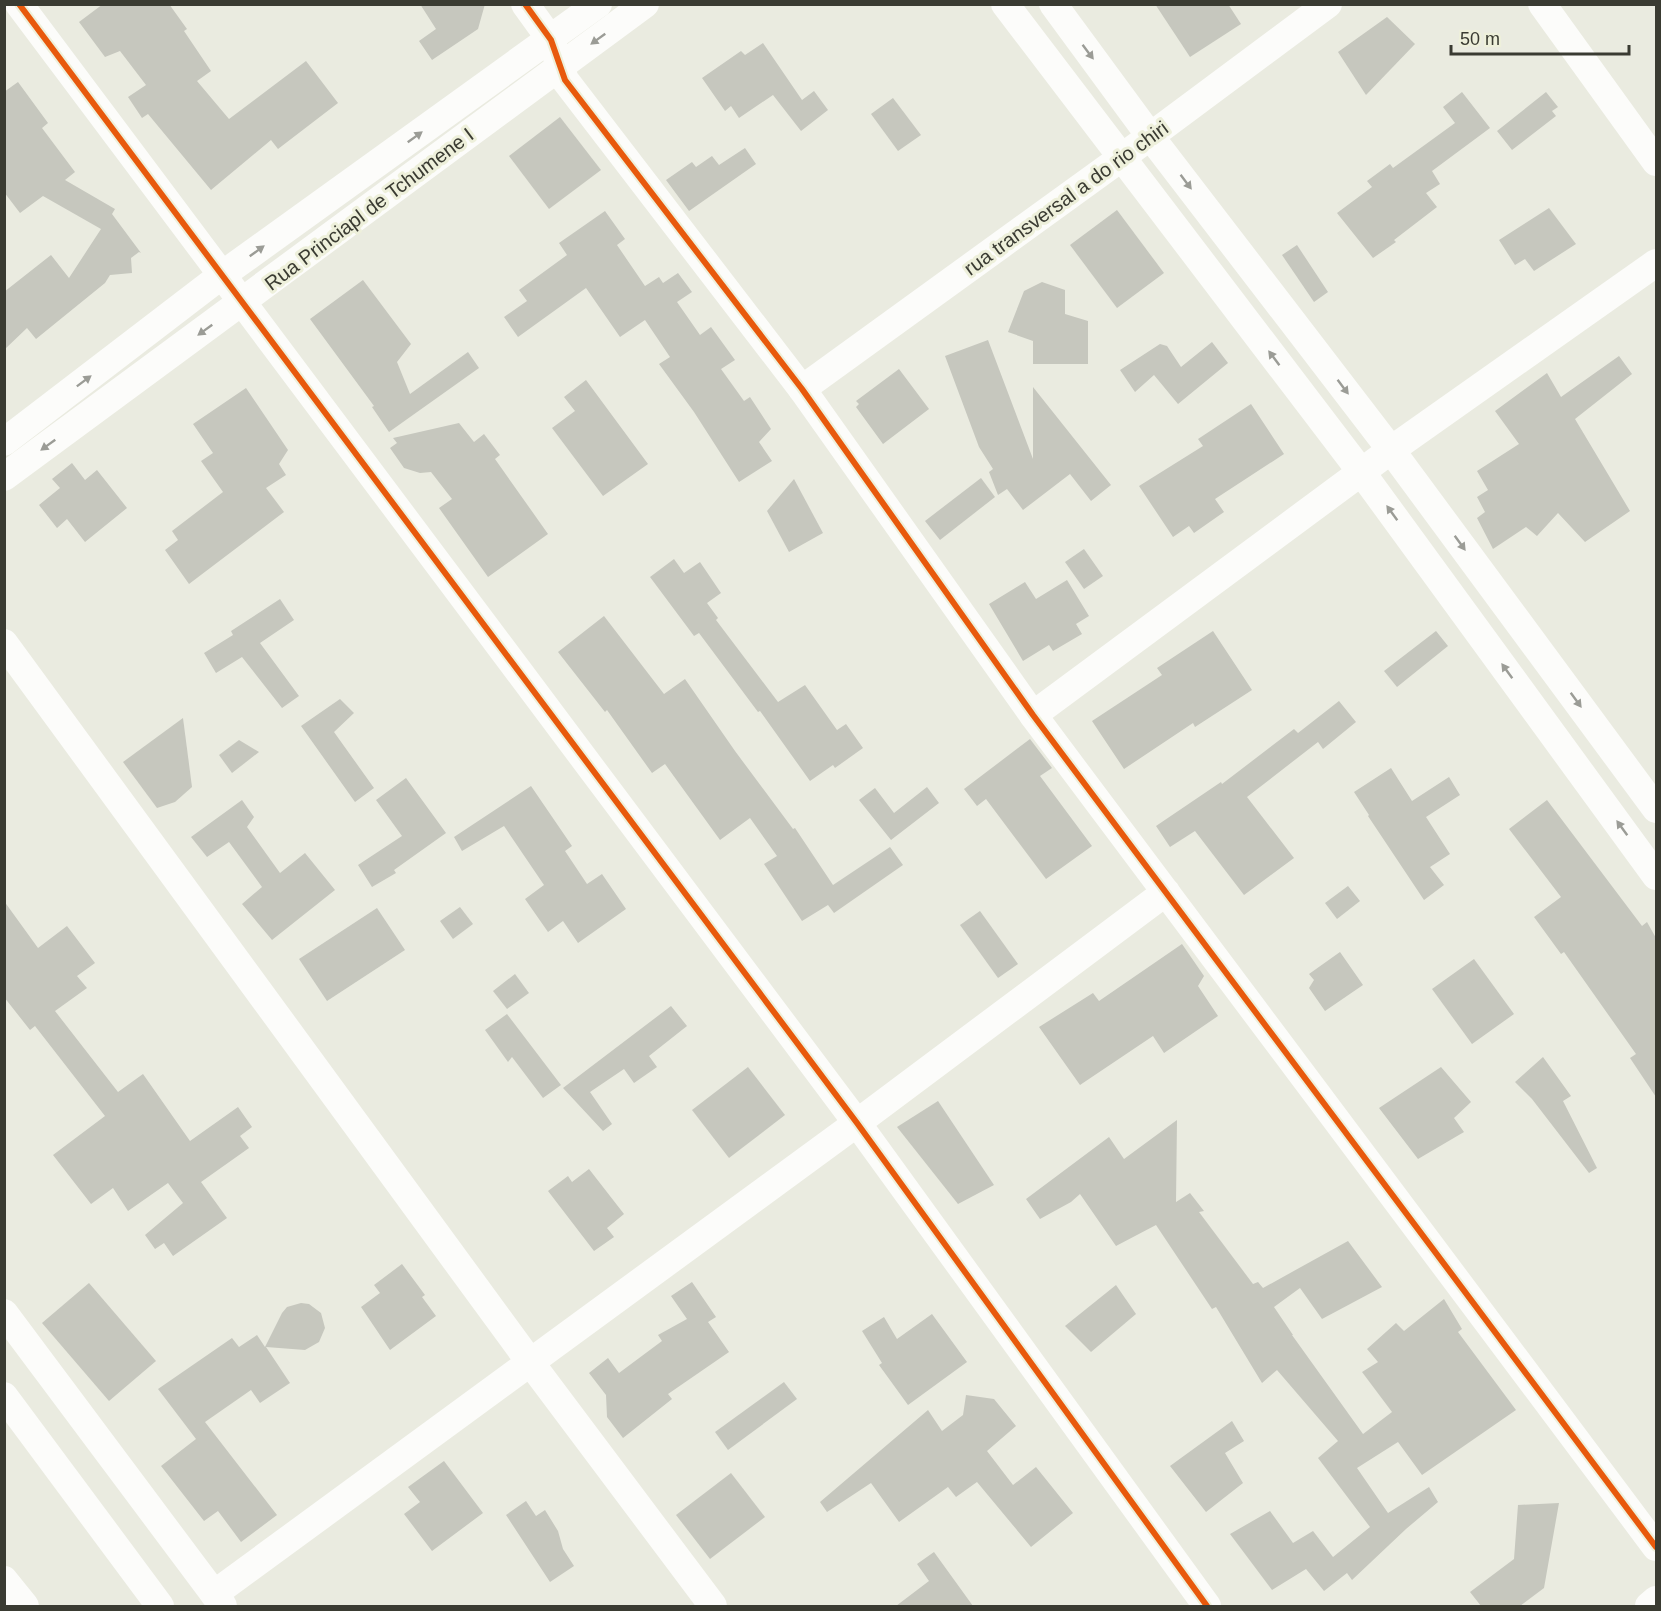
<svg xmlns="http://www.w3.org/2000/svg" width="1661" height="1611" viewBox="0 0 1661 1611" font-family="Arial,sans-serif">
	<style>
		.building { fill: #c6c7be }
		.lines { fill: none; stroke-linecap: round; stroke-linejoin: round }
		.minor { stroke: #fcfcfa; stroke-width: 28 }
		.cycleway-casing { stroke: #eef0db; stroke-width: 10 }
		.cycleway { stroke: #e8590c; stroke-width: 6 }
		.oneway { fill: #9b9c96 }
		.labels { text-anchor: middle; dominant-baseline: central; stroke-width: 6; stroke-linejoin: round; paint-order: stroke }
		.street-label { font-size: 20px; fill: #3a3b32; stroke: #eef0db }
	</style>
	<rect width="100%" height="100%" fill="#eaebe0"/>
	<g class="building">
		<polygon points="103,4 169,4 187,29 184,31 211,71 197,81 229,119 306,61 338,103 278,149 271,140 211,190 148,114 142,118 128,97 146,85 120,51 105,57 79,22"/>
		<polygon points="420,4 485,4 478,29 432,60 419,41 436,29"/>
		<polygon points="1155,4 1228,4 1241,24 1190,57"/>
		<polygon points="1387,17 1415,44 1366,95 1338,52"/>
		<polygon points="763,43 802,100 814,91 828,110 801,131 773,95 739,118 731,106 725,111 702,78 741,51 745,55"/>
		<polygon points="18,82 48,123 42,128 75,172 65,180 115,209 112,214 141,253 139,252 131,258 132,273 110,275 105,283 36,339 27,328 4,350 4,292 51,255 69,278 101,229 43,196 20,213 4,192 4,92"/>
		<polygon points="1462,92 1490,128 1432,171 1440,184 1426,193 1437,207 1394,240 1396,242 1373,258 1337,213 1372,187 1367,181 1390,164 1393,168 1455,123 1443,107"/>
		<polygon points="1546,92 1558,107 1552,111 1556,116 1512,150 1497,131"/>
		<polygon points="893,98 921,135 898,151 871,114"/>
		<polygon points="560,117 601,170 549,209 509,156"/>
		<polygon points="745,148 756,164 689,211 666,180 692,162 696,167 712,156 719,165"/>
		<polygon points="1549,208 1576,244 1534,271 1525,259 1515,265 1499,240"/>
		<polygon points="1117,210 1164,273 1117,308 1070,245"/>
		<polygon points="605,211 625,239 617,245 645,286 659,277 663,283 678,273 692,292 677,302 700,335 711,327 735,360 721,369 744,401 750,397 771,429 759,442 772,461 739,482 694,412 659,364 670,357 645,320 620,337 586,288 518,337 504,317 527,301 519,290 567,255 559,243"/>
		<polygon points="1297,245 1328,292 1314,302 1282,255"/>
		<polygon points="363,280 411,344 397,362 410,394 468,352 479,368 389,432 372,407 374,406 310,319"/>
		<polygon points="1042,282 1065,290 1065,314 1088,321 1088,364 1033,364 1033,341 1008,332 1024,291"/>
		<polygon points="988,340 1033,459 1033,387 1111,485 1091,501 1070,474 1023,510 1007,489 998,495 989,472 993,469 979,447 945,356"/>
		<polygon points="1212,342 1228,363 1178,404 1154,375 1135,392 1120,370 1160,344 1167,346 1181,367"/>
		<polygon points="1619,356 1632,374 1575,419 1630,511 1585,542 1558,513 1537,536 1526,527 1493,549 1477,518 1485,512 1477,497 1488,490 1477,471 1519,444 1495,411 1547,373 1561,397"/>
		<polygon points="899,369 929,409 883,444 856,407 859,404 856,401"/>
		<polygon points="586,380 648,464 603,496 552,428 575,411 564,397"/>
		<polygon points="246,388 288,450 279,464 286,475 266,488 284,512 189,584 165,550 178,540 172,531 223,492 201,461 213,453 193,424"/>
		<polygon points="1251,404 1284,454 1215,499 1224,512 1194,533 1189,526 1173,537 1139,486 1203,446 1198,439"/>
		<polygon points="459,423 474,442 484,434 500,455 495,459 548,534 488,577 439,508 452,499 431,472 420,473 404,468 390,448 397,443 393,438"/>
		<polygon points="72,463 85,480 97,470 127,508 85,542 67,519 57,528 39,505 60,488 52,479"/>
		<polygon points="981,478 995,497 940,540 925,521"/>
		<polygon points="794,479 823,533 789,552 767,511"/>
		<polygon points="1084,549 1103,576 1084,589 1065,562"/>
		<polygon points="674,559 684,573 700,562 721,593 707,603 718,618 716,620 778,702 805,685 837,730 846,724 863,748 835,768 833,765 810,781 760,711 758,712 699,633 694,636 650,577"/>
		<polygon points="1067,580 1089,616 1076,624 1082,634 1053,651 1049,645 1023,661 989,604 1025,582 1036,599"/>
		<polygon points="280,599 294,620 260,643 299,696 282,708 242,657 216,673 204,653 233,635 231,631"/>
		<polygon points="604,616 664,694 685,679 735,751 793,829 795,828 833,885 890,847 903,865 834,913 828,905 802,921 764,864 777,856 750,818 720,840 665,764 652,773 607,710 605,712 558,652"/>
		<polygon points="1213,631 1252,690 1195,727 1193,723 1124,769 1092,721 1162,675 1157,668"/>
		<polygon points="1436,631 1448,646 1397,687 1384,671"/>
		<polygon points="340,699 354,713 334,732 374,788 355,802 301,726"/>
		<polygon points="1339,701 1356,722 1323,749 1318,742 1247,797 1294,858 1244,895 1195,831 1170,847 1156,826 1221,782 1222,784 1294,729 1298,733"/>
		<polygon points="183,718 192,787 175,802 157,808 123,762"/>
		<polygon points="1030,739 1052,768 1040,776 1092,846 1046,879 986,799 977,806 964,789"/>
		<polygon points="239,740 259,752 232,773 219,755"/>
		<polygon points="1391,768 1412,801 1449,777 1460,795 1426,817 1450,854 1430,867 1444,885 1424,900 1368,816 1369,815 1354,792"/>
		<polygon points="406,778 446,833 394,870 396,873 372,887 358,865 402,836 376,800"/>
		<polygon points="531,786 572,846 565,851 587,884 602,874 626,909 578,943 563,921 548,932 525,899 544,885 504,826 462,851 454,837"/>
		<polygon points="927,787 939,803 891,840 859,800 875,788 894,813"/>
		<polygon points="242,800 254,817 247,827 280,873 305,853 335,890 272,940 242,904 262,887 229,842 207,857 191,837"/>
		<polygon points="1547,800 1642,926 1647,922 1656,938 1656,1097 1630,1058 1636,1054 1564,952 1561,954 1534,917 1561,897 1509,829"/>
		<polygon points="1348,886 1360,901 1337,919 1325,903"/>
		<polygon points="4,901 38,948 67,926 95,963 77,976 87,988 55,1011 118,1092 143,1074 190,1141 238,1107 252,1127 240,1136 249,1148 201,1182 227,1218 173,1256 164,1243 155,1249 145,1235 183,1203 168,1183 128,1211 113,1188 91,1204 53,1155 105,1116 35,1026 30,1030 4,997"/>
		<polygon points="460,907 473,924 453,939 440,921"/>
		<polygon points="377,908 405,950 327,1001 299,959"/>
		<polygon points="980,911 1018,964 998,978 960,925"/>
		<polygon points="1182,944 1204,976 1198,986 1218,1016 1164,1053 1153,1036 1080,1085 1039,1027 1093,993 1099,1001"/>
		<polygon points="1340,952 1363,985 1325,1011 1309,988 1314,980 1309,974"/>
		<polygon points="1474,959 1514,1014 1472,1044 1432,989"/>
		<polygon points="515,974 529,993 507,1009 493,991"/>
		<polygon points="671,1006 687,1026 649,1056 657,1067 634,1083 624,1069 590,1092 612,1124 603,1131 563,1088"/>
		<polygon points="507,1014 561,1085 543,1098 512,1057 508,1062 485,1030"/>
		<polygon points="1543,1057 1571,1096 1563,1101 1597,1168 1589,1173 1532,1099 1515,1082"/>
		<polygon points="748,1067 785,1115 729,1158 692,1110"/>
		<polygon points="1441,1067 1471,1102 1454,1118 1464,1132 1418,1159 1379,1108"/>
		<polygon points="938,1101 994,1185 958,1204 897,1127"/>
		<polygon points="1177,1120 1176,1202 1190,1193 1204,1211 1199,1212 1253,1284 1258,1282 1263,1288 1348,1241 1382,1287 1322,1319 1300,1288 1274,1307 1293,1335 1292,1335 1363,1434 1392,1412 1362,1372 1378,1362 1367,1349 1396,1323 1404,1331 1444,1299 1462,1329 1458,1332 1516,1410 1422,1475 1398,1442 1357,1468 1388,1513 1429,1487 1438,1502 1406,1529 1352,1580 1347,1573 1324,1591 1306,1569 1272,1590 1230,1534 1270,1511 1293,1543 1313,1531 1333,1557 1370,1527 1318,1458 1338,1441 1277,1370 1262,1383 1216,1307 1212,1309 1156,1225 1116,1246 1080,1194 1071,1202 1040,1219 1026,1199 1109,1137 1124,1159"/>
		<polygon points="589,1169 624,1214 607,1228 614,1237 594,1251 548,1191 568,1176 572,1182"/>
		<polygon points="402,1264 425,1295 422,1297 436,1316 390,1350 361,1307 380,1293 374,1285"/>
		<polygon points="692,1282 716,1317 708,1322 729,1352 668,1394 672,1399 623,1438 607,1417 606,1395 589,1373 608,1358 619,1373 662,1341 658,1335 687,1319 671,1296"/>
		<polygon points="89,1283 156,1361 109,1401 42,1323"/>
		<polygon points="1116,1285 1136,1314 1091,1352 1065,1326"/>
		<polygon points="301,1303 309,1304 321,1313 325,1328 319,1342 305,1350 266,1347 290,1383 260,1403 251,1390 205,1422 277,1515 241,1542 218,1511 204,1521 161,1466 196,1439 158,1389 232,1338 239,1347 257,1335 265,1347 282,1313 287,1307"/>
		<polygon points="932,1314 967,1362 908,1405 879,1365 882,1363 862,1331 884,1317 897,1339"/>
		<polygon points="784,1382 797,1399 728,1450 715,1432"/>
		<polygon points="966,1395 994,1399 1016,1426 987,1451 1013,1485 1036,1467 1073,1513 1031,1547 977,1482 956,1497 948,1487 899,1522 871,1483 827,1512 820,1502 928,1410 942,1431 963,1415"/>
		<polygon points="1232,1421 1244,1441 1225,1453 1243,1483 1206,1512 1170,1466"/>
		<polygon points="444,1461 483,1513 432,1551 404,1514 420,1502 408,1487"/>
		<polygon points="731,1473 765,1517 710,1559 676,1515"/>
		<polygon points="526,1501 536,1516 545,1510 558,1531 563,1549 574,1566 550,1582 506,1515"/>
		<polygon points="1559,1503 1544,1588 1520,1606 1481,1606 1470,1592 1514,1559 1518,1505"/>
		<polygon points="934,1552 973,1606 896,1606 929,1581 917,1564"/>
	</g>
	<g class="lines">
		<g class="minor">
			<polyline points="19,4 857,1123 1207,1606"/>
			<polyline points="525,4 551,40 565,80 802,389 1033,715 1656,1547"/>
			<polyline points="1005,4 1362,473 1656,876"/>
			<polyline points="1053,4 1150,136 1391,450 1656,809"/>
			<polyline points="1542,4 1656,162"/>
			<polyline points="802,389 1121,158 1328,4"/>
			<polyline points="4,442 222,275 598,4"/>
			<polyline points="4,477 645,4"/>
			<polyline points="4,643 530,1362 713,1606"/>
			<polyline points="1033,715 1391,450 1656,263"/>
			<polyline points="4,1313 223,1606"/>
			<polyline points="4,1396 160,1606"/>
			<polyline points="4,1580 25,1606"/>
			<polyline points="214,1594 857,1123 1166,892"/>
			<polyline points="1649,1606 1656,1600"/>
		</g>
		<defs>
			<g id="cycleway">
				<polyline points="19,4 857,1123 1207,1606"/>
				<polyline points="525,4 551,40 565,80 802,389 1033,715 1656,1547"/>
			</g>
		</defs>
		<use href="#cycleway" class="cycleway-casing"/>
		<use href="#cycleway" class="cycleway"/>
	</g>
	<defs><path id="oneway-solid" d="M-6-.8H1V-3.2L6.5 0L1 3.2V.8H-6Z" transform="scale(1.5)"/></defs>
	<g class="oneway">
		<use href="#oneway-solid" transform="translate(598 39) rotate(144)"/>
		<use href="#oneway-solid" transform="translate(1088 52) rotate(53)"/>
		<use href="#oneway-solid" transform="translate(415 137) rotate(-36)"/>
		<use href="#oneway-solid" transform="translate(1186 182) rotate(53)"/>
		<use href="#oneway-solid" transform="translate(257 251) rotate(-36)"/>
		<use href="#oneway-solid" transform="translate(205 330) rotate(144)"/>
		<use href="#oneway-solid" transform="translate(1274 358) rotate(-127)"/>
		<use href="#oneway-solid" transform="translate(84 381) rotate(-37)"/>
		<use href="#oneway-solid" transform="translate(1343 387) rotate(53)"/>
		<use href="#oneway-solid" transform="translate(48 445) rotate(144)"/>
		<use href="#oneway-solid" transform="translate(1392 513) rotate(-126)"/>
		<use href="#oneway-solid" transform="translate(1460 543) rotate(54)"/>
		<use href="#oneway-solid" transform="translate(1507 671) rotate(-126)"/>
		<use href="#oneway-solid" transform="translate(1576 700) rotate(54)"/>
		<use href="#oneway-solid" transform="translate(1622 828) rotate(-126)"/>
	</g>
	<g class="labels">
		<g class="street-label">
			<text transform="translate(1066 198) rotate(-36)">rua transversal a do rio chiri</text>
			<text transform="translate(369 209) rotate(-37)">Rua Princiapl de Tchumene I</text>
		</g>
	</g>
	<rect width="1661" height="1611" fill="none" stroke="#3a3b32" stroke-width="12"/>
	<path d="M1451 45v9h178v-9" fill="none" stroke="#3a3b32" stroke-width="3"/>
	<text x="1460" y="45" font-size="18" fill="#3a3b32" stroke="#eef0db" stroke-width="4.5" paint-order="stroke">50 m</text>
</svg>
